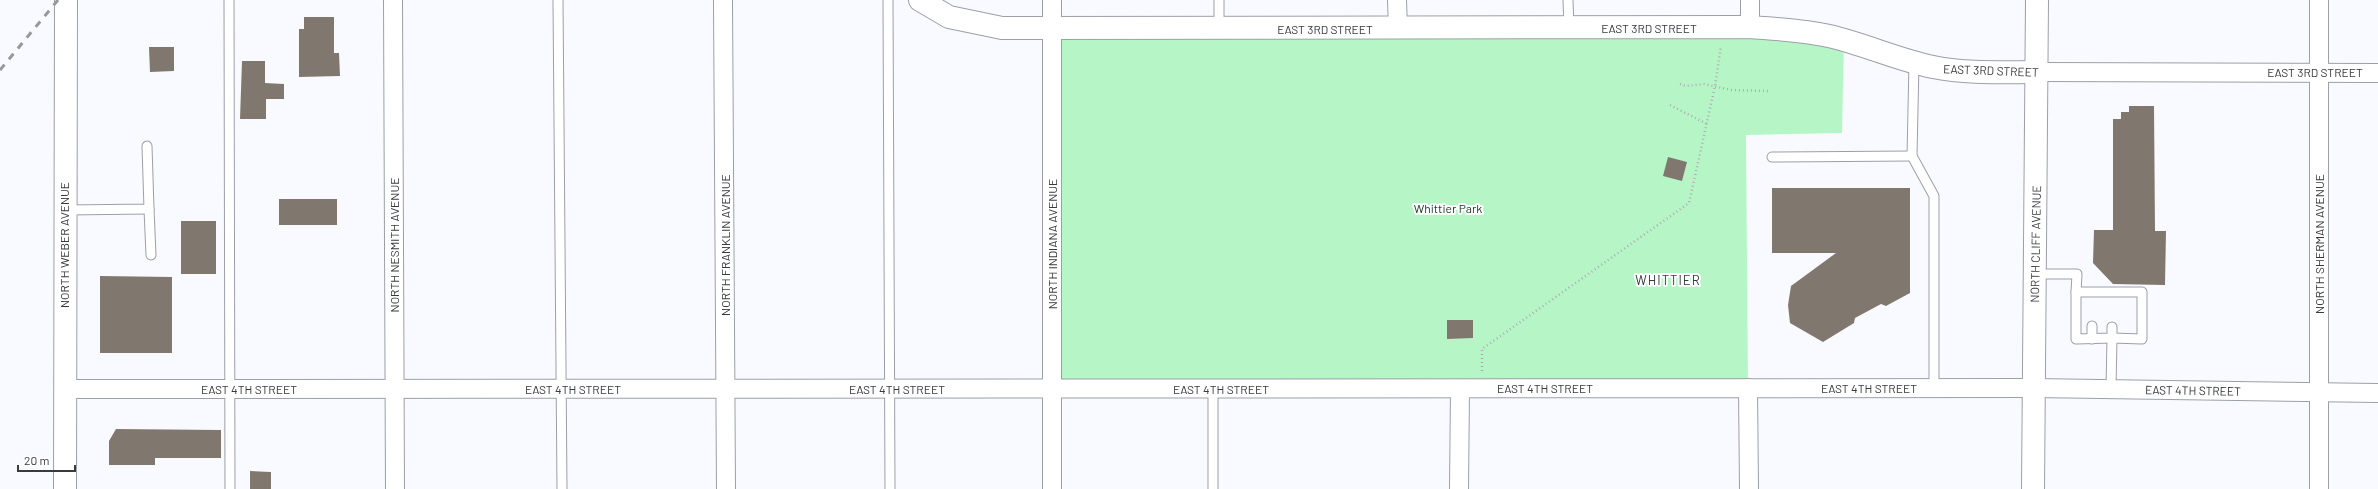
<svg xmlns="http://www.w3.org/2000/svg" width="2378" height="489" viewBox="0 0 2378 489" font-family="Barlow,sans-serif">
	<style>
		.green { fill: #b6f6c6 }
		.building { fill: #80776f }
		.lines { fill: none; stroke-linecap: round; stroke-linejoin: round }
		.service-casing { stroke: #9c9faa; stroke-width: 11 }
		.minor-casing { stroke: #9c9faa; stroke-width: 20 }
		.tertiary-casing { stroke: #9c9faa; stroke-width: 24 }
		.secondary-casing { stroke: #9c9faa; stroke-width: 24 }
		.path { stroke: #acadb2; stroke-width: 2.5; stroke-dasharray: 1 3; stroke-linecap: butt }
		.service { stroke: #fff; stroke-width: 9 }
		.minor { stroke: #fff; stroke-width: 18 }
		.tertiary { stroke: #fff; stroke-width: 22 }
		.secondary { stroke: #fff; stroke-width: 22 }
		.rail { stroke: #96989c; stroke-width: 3; stroke-dasharray: 7 7; stroke-linecap: butt }
		.labels { text-anchor: middle; dominant-baseline: central; stroke-width: 4; stroke-linejoin: round; paint-order: stroke }
		.street-label { font-size: 12px; fill: #383a3e; stroke: #fff }
		.park-label { font-size: 12px; fill: #153620; stroke: #fff }
		.neighbourhood-label { font-size: 13px; letter-spacing: 1px; fill: #383a3e; stroke: #fff }
	</style>
	<rect width="100%" height="100%" fill="#f9faff"/>
	<polygon class="green" points="1750,27 1844,40 1842,133 1746,135 1748,388 1052,389 1052,29"/>
	<g class="building">
		<polygon points="304,17 334,17 334,53 339,53 340,76 299,77 299,29 304,29"/>
		<polygon points="149,47 174,47 174,71 150,72"/>
		<polygon points="242,61 265,61 265,83 284,84 284,99 266,99 266,119 240,119"/>
		<polygon points="2129,106 2154,106 2155,231 2166,231 2165,285 2113,284 2093,263 2094,230 2113,230 2113,119 2121,119 2121,112 2129,112"/>
		<polygon points="1668,157 1687,162 1682,181 1663,176"/>
		<polygon points="1772,188 1910,188 1910,293 1886,306 1881,304 1855,318 1854,323 1823,342 1790,323 1788,305 1791,286 1836,253 1772,253"/>
		<rect x="279" y="199" width="58" height="26"/>
		<rect x="181" y="221" width="35" height="53"/>
		<polygon points="100,276 172,277 172,353 100,353"/>
		<polygon points="1447,320 1473,320 1473,338 1447,339"/>
		<polygon points="116,429 221,430 221,458 155,458 155,465 109,465 109,441"/>
		<polygon points="250,471 271,472 271,489 250,489"/>
	</g>
	<g class="lines">
		<defs>
			<g id="service">
				<polyline points="229,0 230,489"/>
				<polyline points="558,0 562,489"/>
				<polyline points="888,0 890,489"/>
				<polyline points="1219,0 1219,27"/>
				<polyline points="1568,0 1569,28"/>
				<polyline points="1914,63 1912,156 1934,196 1934,388"/>
				<polyline points="1772,157 1912,156"/>
				<polyline points="149,209 151,255"/>
				<polyline points="66,210 149,209 147,146"/>
				<polyline points="2035,274 2077,274 2076,292 2142,292 2142,339 2112,338 2111,389"/>
				<polyline points="2076,292 2076,339 2112,338 2112,327"/>
				<polyline points="2092,339 2092,326"/>
				<polyline points="1213,389 1213,489"/>
			</g>
			<g id="minor">
				<polyline points="393,0 395,489"/>
				<polyline points="723,0 726,489"/>
				<polyline points="1397,0 1398,29"/>
				<polyline points="1750,0 1750,27"/>
				<polyline points="2319,0 2319,489"/>
				<polyline points="2037,72 2378,73"/>
				<polyline points="1748,388 1749,489"/>
				<polyline points="64,389 2033,388 2378,393"/>
				<polyline points="1052,489 1052,0"/>
				<polyline points="1459,489 1460,389"/>
			</g>
			<g id="tertiary">
				<path d="M 920,0 L 949,17 L 1002,28 L 1750,27 C 1776,29 1803,30 1829,36 C 1864,44 1898,60 1933,67 C 1967,74 2003,72 2037,72"/>
				<polyline points="65,489 66,0"/>
			</g>
			<polyline id="secondary" points="2033,489 2037,0"/>
		</defs>
		<use href="#service" class="service-casing"/>
		<use href="#minor" class="minor-casing"/>
		<use href="#tertiary" class="tertiary-casing"/>
		<use href="#secondary" class="secondary-casing"/>
		<g class="path">
			<polyline points="1680,84 1686,86 1704,84 1731,90 1769,91"/>
			<polyline points="1670,105 1707,124"/>
			<polyline points="1482,371 1482,349 1689,203 1715,86 1721,46"/>
		</g>
		<use href="#service" class="service"/>
		<use href="#minor" class="minor"/>
		<use href="#tertiary" class="tertiary"/>
		<use href="#secondary" class="secondary"/>
		<polyline class="rail" points="0,70 58,0"/>
	</g>
	<g class="labels">
		<g class="street-label">
			<text x="1649" y="28">EAST 3RD STREET</text>
			<text x="1325" y="29">EAST 3RD STREET</text>
			<text transform="translate(1991 70) rotate(2)">EAST 3RD STREET</text>
			<text x="2315" y="72">EAST 3RD STREET</text>
			<text transform="translate(1052 244) rotate(-90)">NORTH INDIANA AVENUE</text>
			<text transform="translate(2035 244) rotate(-89)">NORTH CLIFF AVENUE</text>
			<text transform="translate(2319 244) rotate(-90)">NORTH SHERMAN AVENUE</text>
			<text transform="translate(64 245) rotate(-90)">NORTH WEBER AVENUE</text>
			<text transform="translate(394 245) rotate(-90)">NORTH NESMITH AVENUE</text>
			<text transform="translate(725 245) rotate(-90)">NORTH FRANKLIN AVENUE</text>
			<text x="1545" y="388">EAST 4TH STREET</text>
			<text x="1869" y="388">EAST 4TH STREET</text>
			<text x="249" y="389">EAST 4TH STREET</text>
			<text x="573" y="389">EAST 4TH STREET</text>
			<text x="897" y="389">EAST 4TH STREET</text>
			<text x="1221" y="389">EAST 4TH STREET</text>
			<text transform="translate(2193 390) rotate(1)">EAST 4TH STREET</text>
		</g>
		<g class="park-label">
			<text x="1448" y="208">Whittier Park</text>
		</g>
		<g class="neighbourhood-label">
			<text x="1668" y="280">WHITTIER</text>
		</g>
	</g>
	<path d="M18 465v6h57v-6" fill="none" stroke="#383a3e" stroke-width="2"/>
	<text x="24" y="465" font-size="12" fill="#383a3e" stroke="#ffffff" stroke-width="3" paint-order="stroke">20 m</text>
</svg>
